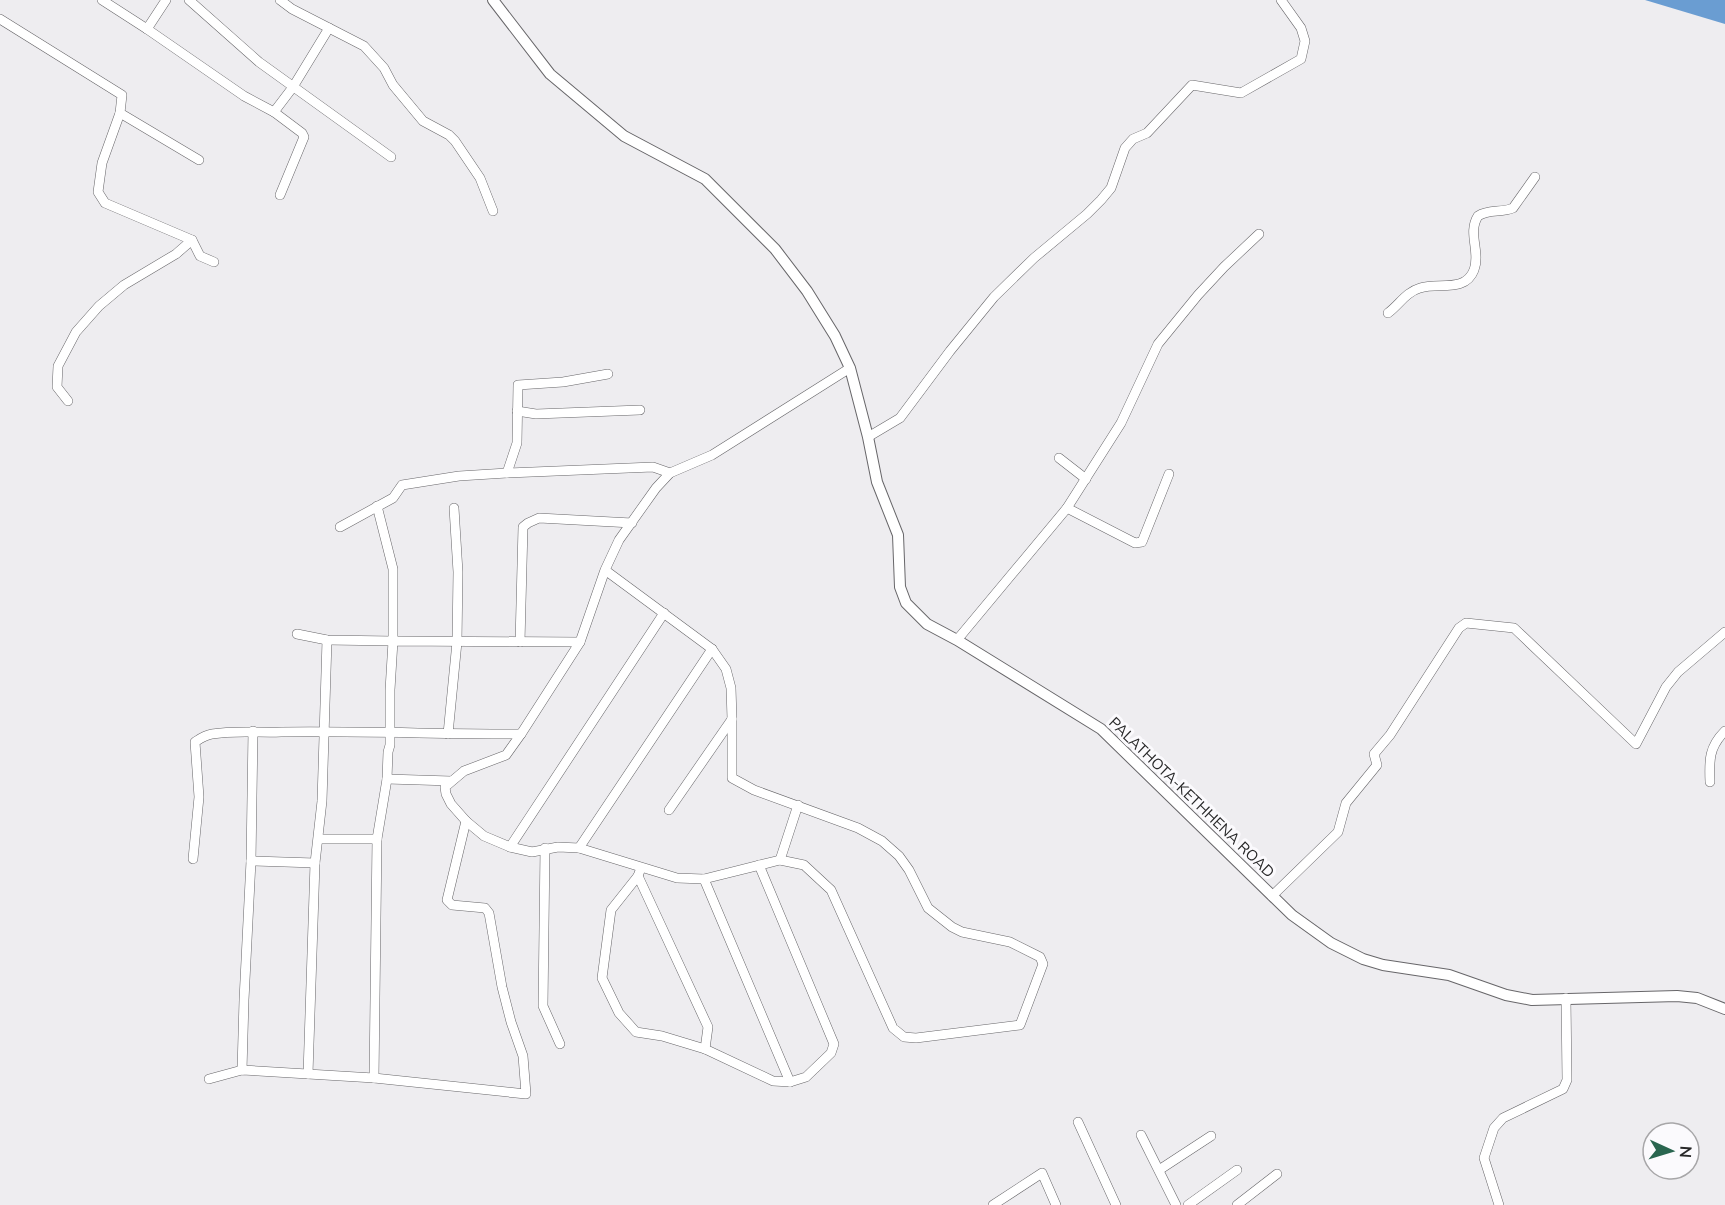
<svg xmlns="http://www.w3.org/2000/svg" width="1725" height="1205" viewBox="0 0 1725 1205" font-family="Mulish,sans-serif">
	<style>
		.water { fill: #6a9dd2 }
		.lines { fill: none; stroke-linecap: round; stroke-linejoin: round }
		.minor-casing { stroke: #676669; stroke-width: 10 }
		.tertiary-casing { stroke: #676669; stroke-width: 12 }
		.minor { stroke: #fff; stroke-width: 9 }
		.tertiary { stroke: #fff; stroke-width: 10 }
		.labels { text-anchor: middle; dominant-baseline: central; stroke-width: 6; stroke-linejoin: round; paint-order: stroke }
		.street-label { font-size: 15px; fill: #282829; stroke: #fbfafd }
	</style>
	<rect width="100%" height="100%" fill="#eeedf0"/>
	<polygon class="water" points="1645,0 1725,0 1725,24"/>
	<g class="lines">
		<defs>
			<g id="minor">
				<polyline points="102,0 147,29 166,0"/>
				<polyline points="189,0 259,62 391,157"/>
				<polyline points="280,0 292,9 364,46 384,68 393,85 423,121 449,135 455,141 480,178 493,211"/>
				<polyline points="0,19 122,95 120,113 199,160"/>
				<polyline points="147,29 244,96 274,112 302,133 304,137 280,195"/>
				<polyline points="274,112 293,87 329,28"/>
				<polyline points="120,113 102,163 98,192 105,203 192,240 200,256 214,262"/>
				<path d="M 1388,313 C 1399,305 1406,292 1420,288 C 1439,282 1465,293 1474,270 C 1481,252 1467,233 1478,216 C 1489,209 1501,213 1513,208 L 1535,177"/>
				<polyline points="68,401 57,387 58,366 76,332 99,306 124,285 176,254 192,240"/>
				<polyline points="517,411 536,414 640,410"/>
				<polyline points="868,437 900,418 950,351 994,297 1034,258 1087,214 1101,200 1111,188 1125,148 1133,139 1147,133 1192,85 1241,93 1301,59 1305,41 1301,28 1281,0"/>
				<polyline points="1059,458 1086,479"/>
				<polyline points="507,473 517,443 518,385 563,382 608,374"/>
				<polyline points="1067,508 1135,543 1142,542 1169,474"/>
				<polyline points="340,527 393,498 402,485 459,476 507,473 653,467 670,473"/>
				<polyline points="605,570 712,649 726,669 731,688 732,719 732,778 754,790 858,828 882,841 899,856 909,870 928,908 952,927 962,932 1010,942 1040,957 1043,964 1020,1025 916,1038 904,1037 893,1028 831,890 804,865 780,860 704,879 677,878 579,848 558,847 532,852 510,847 484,836 466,821 451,804 446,794 445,787 464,771 506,755 521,734 580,642 605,570 619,540 656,488 670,473 712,455 850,368"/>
				<polyline points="297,634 327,640 393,641 393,569 377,506"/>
				<polyline points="957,640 1067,508 1121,423 1158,344 1198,295 1224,267 1259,234"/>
				<polyline points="520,642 523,527 528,523 539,518 632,523"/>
				<polyline points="448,734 457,642 458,572 454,508"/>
				<polyline points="387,779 451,781"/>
				<path d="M 1710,782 C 1709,760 1709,747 1725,731"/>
				<polyline points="669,810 732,719"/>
				<polyline points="319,839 377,839"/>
				<polyline points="510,847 664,613"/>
				<polyline points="545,848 543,1006 560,1044"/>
				<polyline points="579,848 712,649"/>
				<path d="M 193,859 L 199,797 L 195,742 C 201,738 205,735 212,734 C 235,730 258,733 281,732 C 361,731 441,734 521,734"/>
				<polyline points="780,860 798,805"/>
				<polyline points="251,861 315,863"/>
				<polyline points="641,868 638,876 611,910 602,978 619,1013 636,1032 662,1036 705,1049 773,1081 790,1082 806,1077 831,1053 834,1044 759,865"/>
				<polyline points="638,876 708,1027 705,1049"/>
				<polyline points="704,879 790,1082"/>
				<polyline points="1272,896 1338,832 1346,803 1377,765 1374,754 1390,735 1459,628 1466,623 1514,628 1636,744 1666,687 1678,672 1725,632"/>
				<polyline points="242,1070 244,1000 251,861 253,731"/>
				<polyline points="308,1074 315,863 322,801 327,640"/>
				<polyline points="374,1078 377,839 387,779 388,752 390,745 390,690 393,641 580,642"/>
				<polyline points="209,1079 242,1070 374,1078 526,1094 523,1056 511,1022 502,987 489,913 485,908 452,905 447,900 466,821"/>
				<polyline points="1078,1122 1116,1205"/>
				<polyline points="1141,1135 1176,1205"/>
				<polyline points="1159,1170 1211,1136"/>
				<polyline points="993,1205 1042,1173 1056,1205"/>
				<polyline points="1188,1205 1237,1170"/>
				<polyline points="1237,1205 1277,1174"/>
				<polyline points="1499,1205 1484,1158 1494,1128 1503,1118 1563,1089 1567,1080 1566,998"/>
			</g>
			<polyline id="tertiary" points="493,0 550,74 624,136 705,179 775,249 807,291 835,336 850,368 868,437 877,482 898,535 900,587 906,603 927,624 957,640 1101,729 1292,915 1331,943 1363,959 1383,965 1449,975 1506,995 1532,1000 1677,996 1697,998 1725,1009"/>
		</defs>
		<use href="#minor" class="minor-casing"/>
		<use href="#tertiary" class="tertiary-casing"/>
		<use href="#minor" class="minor"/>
		<use href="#tertiary" class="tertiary"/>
	</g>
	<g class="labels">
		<g class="street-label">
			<text transform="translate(1192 797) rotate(44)">PALATHOTA-KETHHENA ROAD</text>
		</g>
	</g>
	<g transform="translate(1671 1151) rotate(94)"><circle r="28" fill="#fbfafd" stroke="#a7a6a8" stroke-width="1.5"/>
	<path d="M0-4.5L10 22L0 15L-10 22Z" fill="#29654f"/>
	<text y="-9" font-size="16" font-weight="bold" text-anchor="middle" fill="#282829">N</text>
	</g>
</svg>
